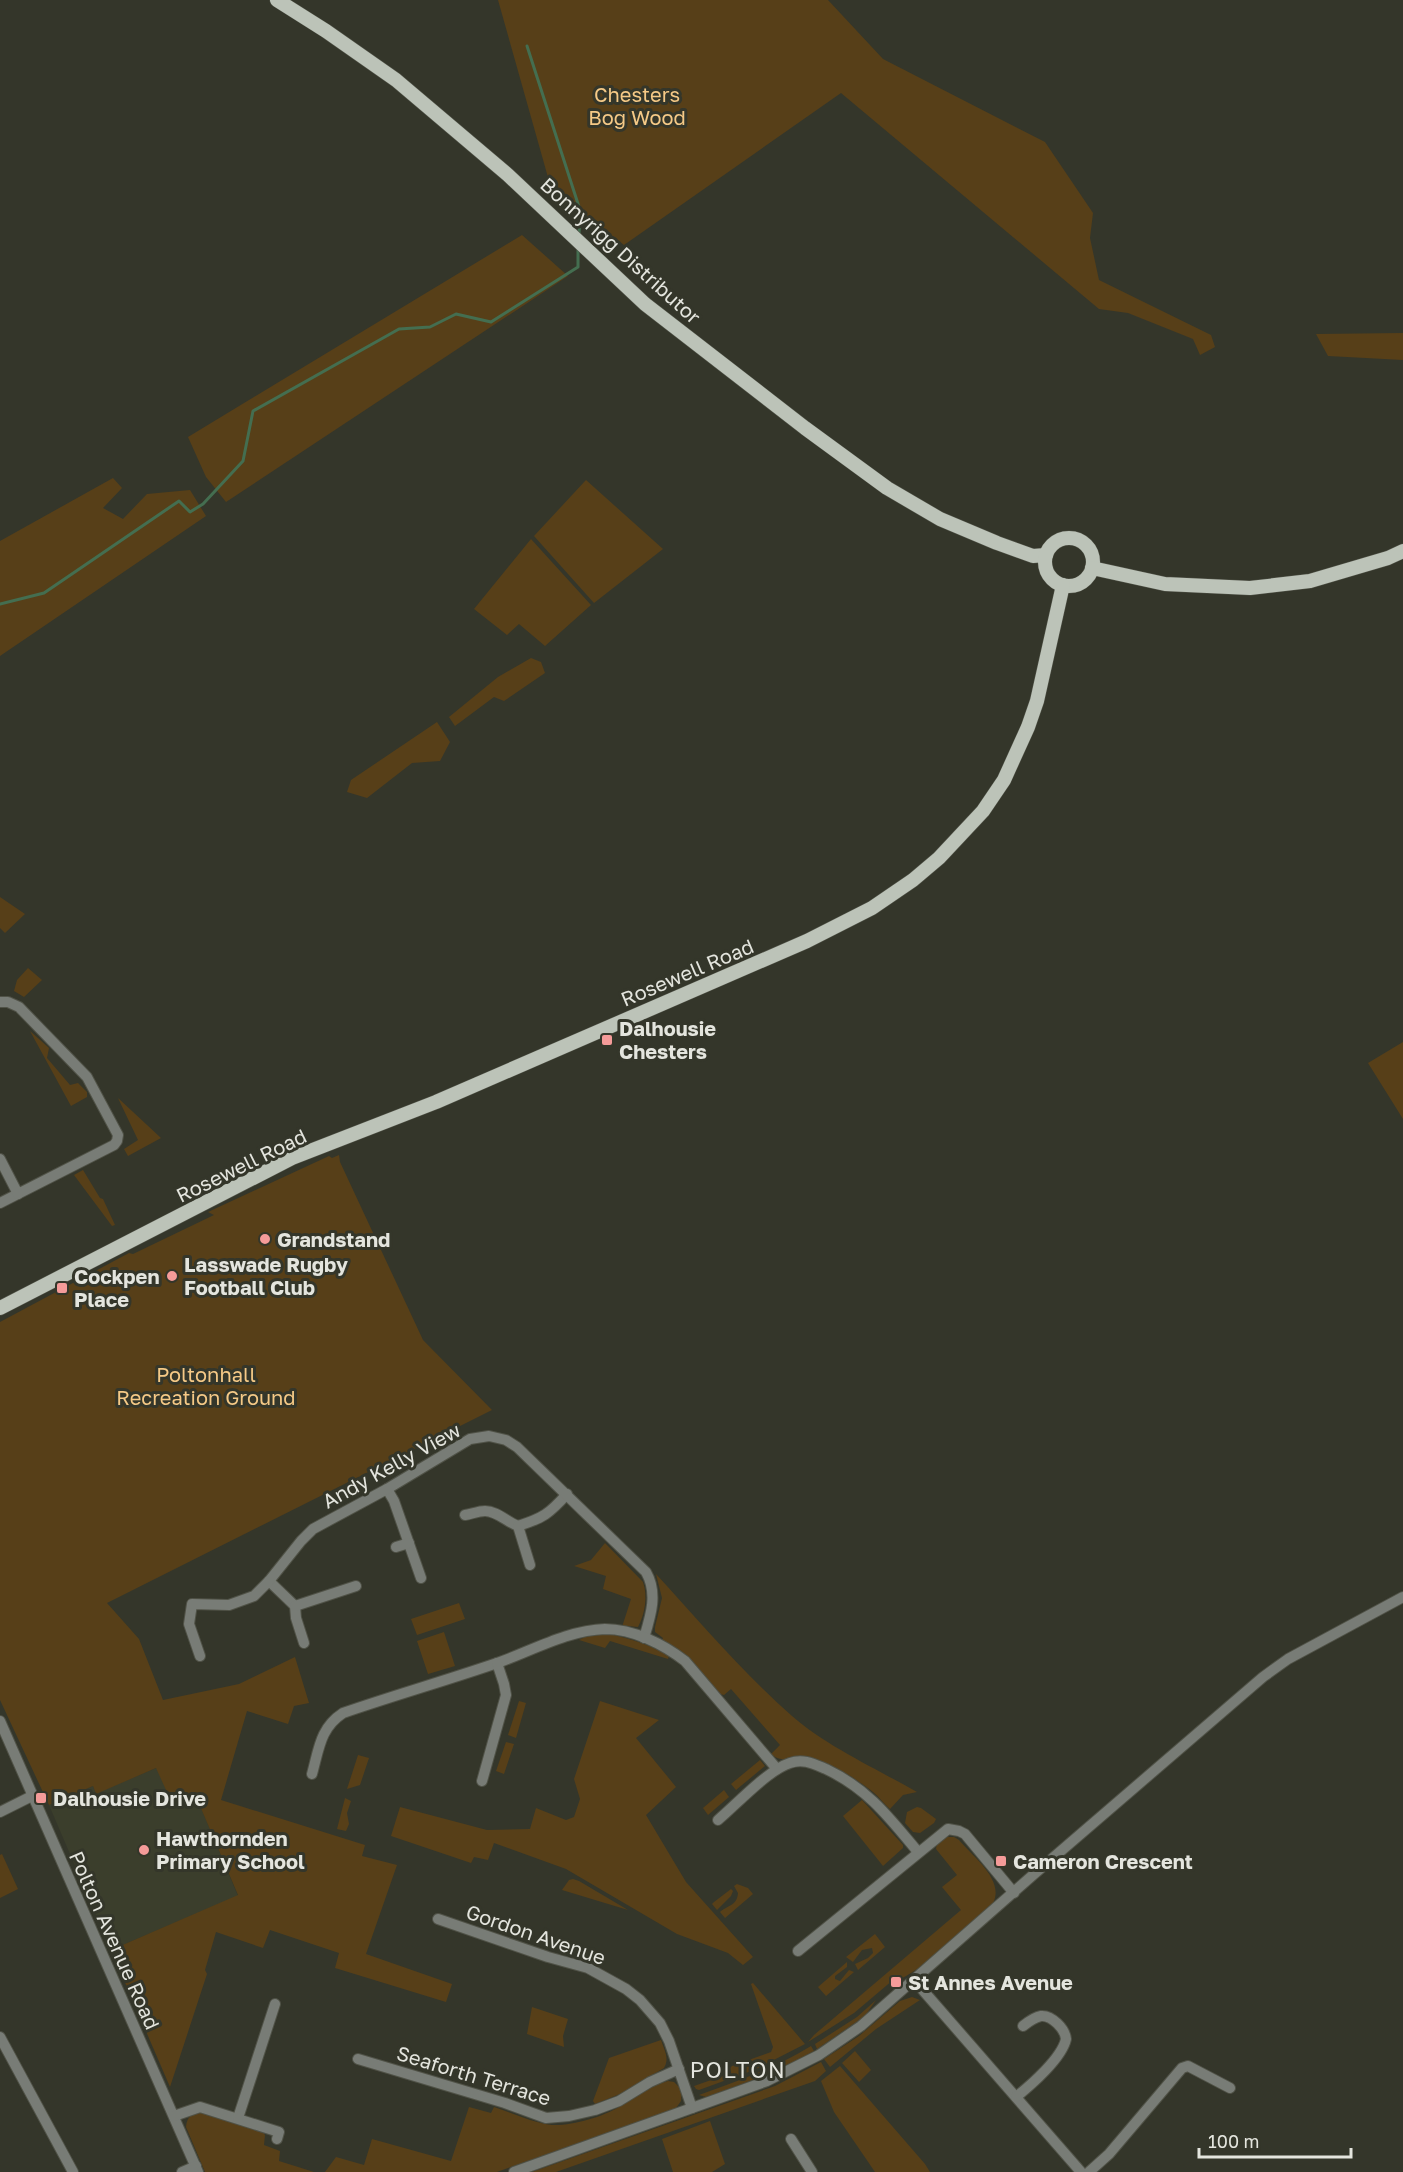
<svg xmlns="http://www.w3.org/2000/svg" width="1403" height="2172" viewBox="0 0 1403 2172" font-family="'Golos Text',sans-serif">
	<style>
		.built { fill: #3b3e2c }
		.green { fill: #573f18 }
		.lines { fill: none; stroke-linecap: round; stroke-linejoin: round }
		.stream { stroke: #446e50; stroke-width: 3 }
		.minor-casing { stroke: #505247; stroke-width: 12 }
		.major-casing { stroke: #505247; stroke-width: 15 }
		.minor { stroke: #787c76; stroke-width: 10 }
		.major { stroke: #bcc3b8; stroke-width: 14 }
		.poi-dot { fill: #f59b99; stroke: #34362a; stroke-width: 2 }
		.labels { text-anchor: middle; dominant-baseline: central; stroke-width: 6; stroke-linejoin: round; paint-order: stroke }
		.park-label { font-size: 20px; fill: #f5c986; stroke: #34362a }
		.street-label { font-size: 20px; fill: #e4e5de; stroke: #34362a }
		.poi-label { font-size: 20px; font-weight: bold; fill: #e4e5de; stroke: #34362a; text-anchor: start }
		.quarter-label { font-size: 22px; letter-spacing: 1.5px; fill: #e4e5de; stroke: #34362a }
	</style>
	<rect width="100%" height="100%" fill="#34362a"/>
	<polygon class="built" points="156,1768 194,1791 238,1896 111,1950 49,1805 93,1786 96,1793"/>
	<g class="green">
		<polygon points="498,0 828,0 883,59 1045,142 1093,213 1090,238 1099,280 1211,335 1215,347 1200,355 1193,339 1128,313 1099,309 841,93 624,245 551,188"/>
		<polygon points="522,235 568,276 226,502 206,477 188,437"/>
		<polygon points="1403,333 1403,360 1328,356 1316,334"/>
		<polygon points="113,478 122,488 103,508 123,519 147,494 190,490 206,516 0,656 0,541"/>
		<polygon points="586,480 663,549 594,603 534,536"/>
		<polygon points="531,539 591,605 545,646 519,624 507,635 474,609"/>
		<polygon points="531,658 541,662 545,673 504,701 494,697 455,726 449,717 498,677"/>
		<polygon points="437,722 450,742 440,761 412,763 367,798 347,792 351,780"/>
		<polygon points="0,897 25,914 5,933 0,928"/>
		<polygon points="28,968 42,980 24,997 14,991 17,980"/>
		<polygon points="30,1031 49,1048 47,1058 70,1085 78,1083 87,1092 87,1097 71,1106"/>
		<polygon points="1403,1042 1403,1119 1368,1063"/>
		<polygon points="118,1098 161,1138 128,1156 124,1149 138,1140"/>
		<polygon points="339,1155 340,1162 423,1340 492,1410 107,1603 139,1639 163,1700 239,1684 295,1657 309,1703 294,1706 288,1724 247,1711 221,1800 365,1845 362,1856 397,1865 366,1954 452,1984 446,2002 335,1968 339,1953 270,1930 263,1948 216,1932 205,1970 207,1974 170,2087 111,1950 238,1895 194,1792 171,1801 156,1768 96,1794 93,1786 49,1805 0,1700 0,1322 129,1253 133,1254 214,1215 208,1212 329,1156 332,1158"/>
		<polygon points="83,1170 100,1198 103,1199 115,1225 112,1226 74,1175"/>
		<path d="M 605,1543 L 643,1582 C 648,1596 645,1614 638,1627 L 628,1626 L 627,1629 L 622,1627 L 631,1599 L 603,1589 L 606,1576 L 574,1566 L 591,1560 Z"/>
		<path d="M 656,1574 C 700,1622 743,1673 792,1716 C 826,1746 877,1769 917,1792 L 903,1795 L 890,1809 C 884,1804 879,1797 873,1792 C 857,1779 835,1766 816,1759 C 800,1753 784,1766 771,1754 L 780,1745 L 731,1689 L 724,1695 L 720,1694 L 680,1652 L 662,1640 L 663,1638 L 655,1632 L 655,1627 L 662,1598 Z"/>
		<polygon points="459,1603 465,1619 417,1635 411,1619"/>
		<polygon points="444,1632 455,1666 428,1674 417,1641"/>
		<path d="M 610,1634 C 631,1639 651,1645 669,1656 L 668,1659 L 610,1641 L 605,1648 L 579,1640 L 587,1636 Z"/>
		<polygon points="519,1701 526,1703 516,1738 508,1735"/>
		<polygon points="600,1701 659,1720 636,1738 676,1787 646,1815 686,1882 753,1957 743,1965 728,1953 677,1934 566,1869 494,1843 488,1860 474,1857 471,1863 391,1836 400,1807 487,1830 530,1829 536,1808 566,1820 574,1817 580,1799 574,1779"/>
		<polygon points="506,1742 514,1744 504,1774 496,1771"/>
		<polygon points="358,1755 369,1758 360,1785 347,1789"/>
		<polygon points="760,1760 765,1766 736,1790 731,1784"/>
		<polygon points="724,1790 729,1797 708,1815 703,1808"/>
		<polygon points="345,1798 351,1801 347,1813 349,1824 346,1831 337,1829"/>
		<polygon points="862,1800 903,1845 903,1848 883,1866 843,1816"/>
		<polygon points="917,1807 921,1808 936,1819 934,1823 920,1833 913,1832 905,1823 907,1812"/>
		<path d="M 945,1837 L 954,1837 L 959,1840 C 973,1857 1005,1880 993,1903 C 976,1918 911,1983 893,1980 L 854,2013 L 808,2042 L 814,2035 L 961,1910 L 942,1887 L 957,1875 L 936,1849 L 937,1844 Z"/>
		<polygon points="2,1854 18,1889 0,1898 0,1855"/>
		<polygon points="573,1879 579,1881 628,1910 562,1890 569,1880"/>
		<path d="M 737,1884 L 748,1888 L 753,1894 L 725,1918 L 720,1912 C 728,1905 737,1906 738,1893 L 734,1886 Z"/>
		<polygon points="731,1889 733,1891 731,1896 717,1910 712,1904 714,1902"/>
		<polygon points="875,1934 885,1947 858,1970 855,1964 868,1958 873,1953 872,1948 862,1950 853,1962 846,1957"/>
		<polygon points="847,1962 847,1967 835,1976 835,1979 840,1981 849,1970 854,1972 826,1996 818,1987"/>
		<polygon points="753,1983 805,2044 754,2070 699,2090 696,2089 694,2086 731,2073 730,2068 732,2066 771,2052 773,2047 751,1984"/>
		<polygon points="912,1997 920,2000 876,2029 830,2067 824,2059 859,2036 900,2001"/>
		<polygon points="876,2000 865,2016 817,2049 815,2044 857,2017"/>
		<polygon points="532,2007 568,2019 563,2036 564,2047 527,2034"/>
		<path d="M 661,2040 C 664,2049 670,2059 664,2068 L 620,2094 L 595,2104 L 593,2101 L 609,2058 Z"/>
		<path d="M 811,2046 L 814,2051 L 778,2071 L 706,2097 L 699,2095 C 738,2081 776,2068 811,2046 Z"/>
		<polygon points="855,2051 871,2070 859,2082 842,2063"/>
		<polygon points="821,2062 826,2071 815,2081 556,2172 532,2172 775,2086"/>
		<polygon points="840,2066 925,2164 930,2172 875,2172 834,2112 821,2081"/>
		<path d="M 668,2081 L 674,2082 L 682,2090 L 681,2101 L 676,2108 L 497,2172 L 325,2172 L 336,2157 L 364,2165 L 372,2139 L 451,2161 L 469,2107 L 491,2113 L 494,2107 C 512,2113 533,2123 552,2125 C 572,2126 602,2117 619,2107 C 636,2097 649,2086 668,2081 Z"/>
		<path d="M 203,2112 L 262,2131 L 265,2135 L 264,2145 L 280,2151 L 279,2161 L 314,2172 L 205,2172 L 186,2127 C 187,2116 192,2113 203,2112 Z"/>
		<polygon points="710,2121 725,2164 712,2172 673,2172 662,2139"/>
	</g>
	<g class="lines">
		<g class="stream">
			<polyline points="527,46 580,210 579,236"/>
			<polyline points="0,604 44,593 179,501 190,512 203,504 243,461 253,411 399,329 430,327 456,314 491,322 578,267 578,249"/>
		</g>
		<defs>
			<g id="minor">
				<polyline points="0,1002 8,1002 19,1007 87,1077 118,1135 117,1141 114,1145 0,1203"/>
				<polyline points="0,1159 18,1194"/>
				<polyline points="387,1489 394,1501 421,1578"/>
				<path d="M 465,1515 C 471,1514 479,1511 485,1511 C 497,1511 507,1522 518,1526 L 530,1565"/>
				<path d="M 518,1526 C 543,1518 549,1514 567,1494"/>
				<polyline points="396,1547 409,1543"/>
				<polyline points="269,1581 295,1606 296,1618 304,1643"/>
				<polyline points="295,1606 356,1586"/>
				<path d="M 200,1656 L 189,1624 L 192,1604 L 229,1605 L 254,1596 L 269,1581 L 301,1541 L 313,1529 L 387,1489 L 470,1439 L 489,1436 L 506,1440 L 517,1447 L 646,1572 C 658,1593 651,1615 644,1638"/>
				<polyline points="0,1721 198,2172"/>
				<path d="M 312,1774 C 319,1749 320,1728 343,1713 C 395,1695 448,1680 500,1662 C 533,1650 569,1630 605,1629 C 633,1629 663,1644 685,1661 L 777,1769"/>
				<polyline points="482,1781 506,1695 504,1684 497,1663"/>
				<polyline points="0,1812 32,1796"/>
				<path d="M 718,1820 C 737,1804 768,1770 790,1763 C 803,1758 814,1764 826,1769 C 868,1789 889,1817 918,1852"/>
				<polyline points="438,1919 548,1957 588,1968 626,1989 640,2000 660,2023 669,2041 692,2108"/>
				<polyline points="798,1951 948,1829 959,1831 965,1834 1014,1893"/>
				<polyline points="914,1980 1081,2172"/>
				<polyline points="0,2037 73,2172"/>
				<polyline points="358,2059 505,2103 546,2118 569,2116 595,2110 619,2101 650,2082 679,2069"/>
				<path d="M 1016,2097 C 1031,2085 1062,2058 1066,2039 C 1065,2029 1052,2015 1041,2016 C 1035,2017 1028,2022 1023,2026"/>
				<polyline points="174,2116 200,2107 279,2132 277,2139"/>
				<polyline points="238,2118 275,2004"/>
				<polyline points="791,2139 812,2172"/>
				<polyline points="182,2172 196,2166"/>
				<polyline points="514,2172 767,2081 819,2055 861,2026 1033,1875 1263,1677 1288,1659 1403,1597"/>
				<polyline points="1089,2172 1109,2154 1182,2068 1188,2066 1230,2088"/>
			</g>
			<g id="major">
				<polyline points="277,0 326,31 396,80 508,175 645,304 805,428 887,488 940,519 997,543 1033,556 1046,555"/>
				<circle cx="1069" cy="562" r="24"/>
				<polyline points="1092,568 1165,584 1250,588 1310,581 1388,558 1403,551"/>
				<polyline points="0,1308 292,1158 436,1102 807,941 872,908 913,880 939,858 983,811 1004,780 1028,727 1037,701 1063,585"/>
			</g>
		</defs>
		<use href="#minor" class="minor-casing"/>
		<use href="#major" class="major-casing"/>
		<use href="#minor" class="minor"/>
		<use href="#major" class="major"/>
	</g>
	<g class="poi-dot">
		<rect x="601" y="1034" width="12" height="12" rx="3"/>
		<circle cx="265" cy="1239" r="6"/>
		<circle cx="172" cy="1276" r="6"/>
		<rect x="56" y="1282" width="12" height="12" rx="3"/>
		<rect x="35" y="1792" width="12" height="12" rx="3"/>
		<circle cx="144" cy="1850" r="6"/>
		<rect x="995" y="1855" width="12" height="12" rx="3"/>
		<rect x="890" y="1976" width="12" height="12" rx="3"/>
	</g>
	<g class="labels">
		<g class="park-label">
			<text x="637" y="94">Chesters<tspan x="637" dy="23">Bog Wood</tspan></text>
			<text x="206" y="1374">Poltonhall<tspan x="206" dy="23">Recreation Ground</tspan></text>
		</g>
		<g class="street-label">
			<text transform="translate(621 250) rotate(42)">Bonnyrigg Distributor</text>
			<text transform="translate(687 972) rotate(-23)">Rosewell Road</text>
			<text transform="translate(241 1165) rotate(-26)">Rosewell Road</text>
			<text transform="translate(391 1465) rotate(-29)">Andy Kelly View</text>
			<text transform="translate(536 1934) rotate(19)">Gordon Avenue</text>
			<text transform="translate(115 1940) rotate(66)">Polton Avenue Road</text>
			<text transform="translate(474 2075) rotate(17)">Seaforth Terrace</text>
		</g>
		<g class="poi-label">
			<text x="619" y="1028">Dalhousie<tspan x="619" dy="23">Chesters</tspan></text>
			<text x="277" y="1239">Grandstand</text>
			<text x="184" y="1264">Lasswade Rugby<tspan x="184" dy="23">Football Club</tspan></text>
			<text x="74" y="1276">Cockpen<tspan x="74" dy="23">Place</tspan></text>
			<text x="53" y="1798">Dalhousie Drive</text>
			<text x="156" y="1838">Hawthornden<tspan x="156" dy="23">Primary School</tspan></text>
			<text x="1013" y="1861">Cameron Crescent</text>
			<text x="908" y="1982">St Annes Avenue</text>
		</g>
		<g class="quarter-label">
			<text x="738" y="2069">POLTON</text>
		</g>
	</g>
	<path d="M1199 2148v9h152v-9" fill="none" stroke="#e4e5de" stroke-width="3"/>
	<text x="1208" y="2148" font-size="18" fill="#e4e5de" stroke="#34362a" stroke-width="4.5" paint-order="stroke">100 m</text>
</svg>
